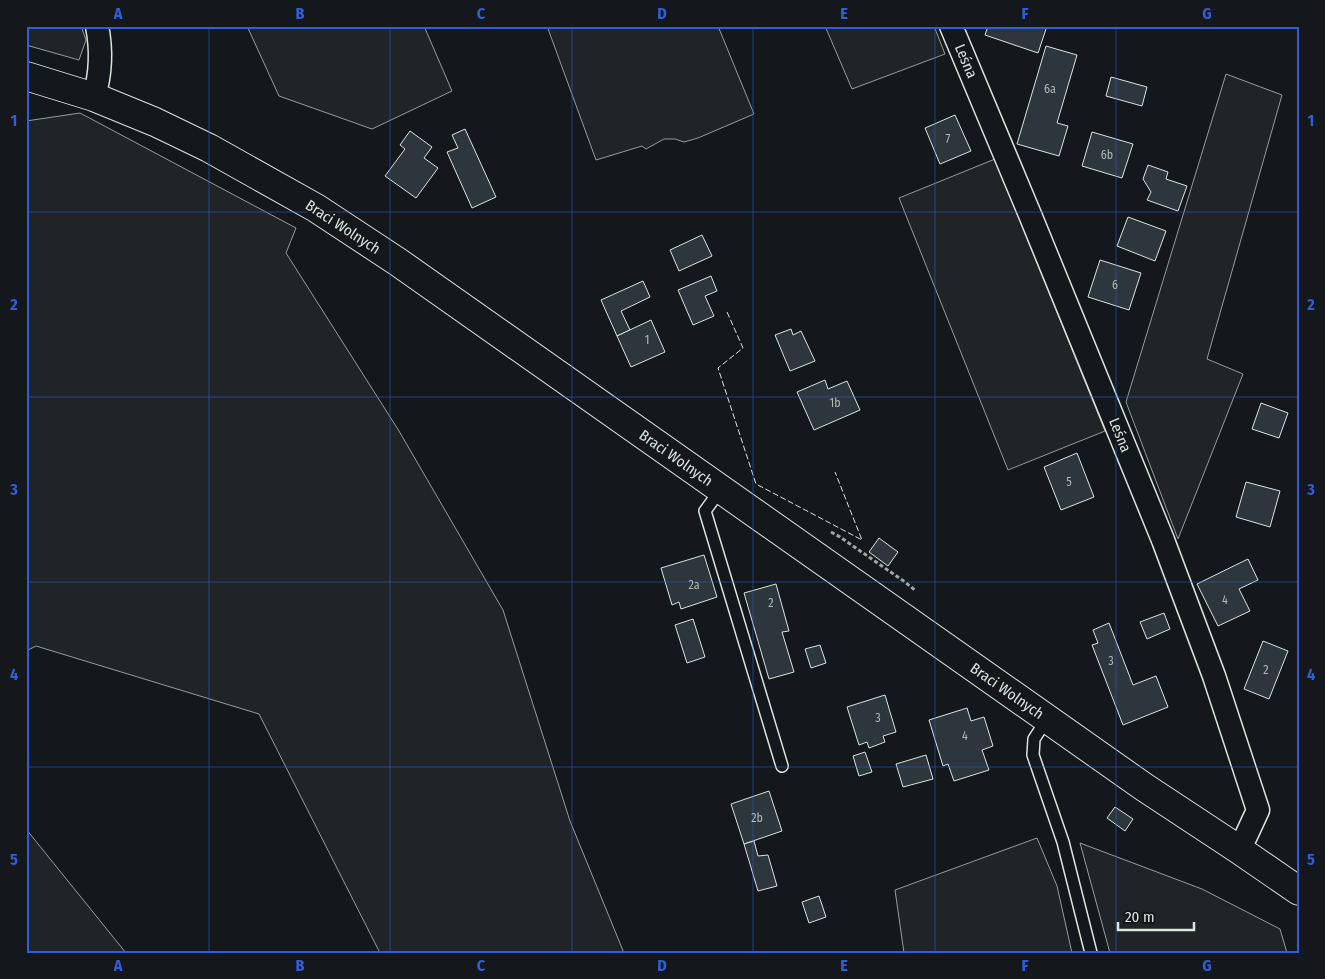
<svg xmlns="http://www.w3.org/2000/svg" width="1325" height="979" viewBox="0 0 1325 979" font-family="'Fira Sans Condensed',sans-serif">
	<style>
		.green { fill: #202428; stroke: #939e99 }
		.building { fill: #2c363c; stroke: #d8e6dc }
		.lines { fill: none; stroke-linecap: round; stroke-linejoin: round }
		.lane-casing { stroke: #d8e6dc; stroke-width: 14 }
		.street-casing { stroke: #d8e6dc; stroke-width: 25 }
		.secondary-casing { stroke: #d8e6dc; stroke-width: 30 }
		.path { stroke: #9da8a2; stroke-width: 3; stroke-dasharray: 4 2.5; stroke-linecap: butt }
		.lane { stroke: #14181c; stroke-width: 11 }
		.street { stroke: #14181c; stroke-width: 22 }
		.secondary { stroke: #14181c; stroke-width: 28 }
		.fence { stroke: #d8e6dc; stroke-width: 1; stroke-dasharray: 6 2.5; stroke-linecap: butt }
		.grid { fill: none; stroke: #305dd8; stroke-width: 1; stroke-opacity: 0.55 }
		.labels { text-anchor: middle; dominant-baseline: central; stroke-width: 4; stroke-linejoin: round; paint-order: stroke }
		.number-label { font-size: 12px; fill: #adbab4 }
		.street-label { font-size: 15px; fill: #d8e6dc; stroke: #14181c }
		.neatline { fill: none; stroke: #305dd8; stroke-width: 2 }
		.grid-label { font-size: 16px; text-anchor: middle; font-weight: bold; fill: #305dd8 }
	</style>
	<rect width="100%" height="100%" fill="#14181c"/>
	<g class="green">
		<polygon points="26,26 81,26 86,40 79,60 26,45"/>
		<polygon points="247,26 424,26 452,91 372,129 279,96"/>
		<polygon points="547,26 718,26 754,114 698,138 684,142 675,139 664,139 646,149 642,146 596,160"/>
		<polygon points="825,26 934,26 945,54 852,89"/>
		<polygon points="1226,74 1282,95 1207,359 1243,374 1178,539 1126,402"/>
		<polygon points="80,113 296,228 286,253 399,431 503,610 570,821 624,953 380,953 259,714 36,646 26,651 26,121"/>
		<polygon points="995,159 1105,431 1008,470 899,198"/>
		<polygon points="26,829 126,953 26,953"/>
		<polygon points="1037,838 1057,886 1072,953 904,953 895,890"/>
		<polygon points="1080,843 1202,889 1280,929 1287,953 1110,953"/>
	</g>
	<g class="building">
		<polygon points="988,26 1047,26 1038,53 985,35"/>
		<polygon points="1046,46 1077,55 1057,123 1068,126 1059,156 1017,144"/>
		<polygon points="1111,77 1147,87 1142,106 1106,96"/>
		<polygon points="955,115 971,151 940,164 925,128"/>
		<polygon points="465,129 496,197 472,208 447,152 458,148 452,135"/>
		<polygon points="410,131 432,147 424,158 438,168 416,198 385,176 405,149 400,145"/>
		<polygon points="1092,132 1133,144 1122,178 1082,166"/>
		<polygon points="1148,165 1168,172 1166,179 1187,186 1178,211 1147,200 1151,192 1143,179"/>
		<polygon points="1128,217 1166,231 1155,261 1117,246"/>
		<polygon points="702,235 712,256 679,271 670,250"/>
		<polygon points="1100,260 1141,273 1129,310 1088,297"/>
		<polygon points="711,276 717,291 705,296 714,316 693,325 678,290"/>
		<polygon points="643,281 650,297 621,311 630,330 617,336 601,300"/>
		<polygon points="651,320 665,352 631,367 617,336"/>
		<polygon points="791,329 793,335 801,331 815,361 790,371 775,335"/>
		<polygon points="825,380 828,389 847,381 860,410 814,430 797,392"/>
		<polygon points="1261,403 1288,413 1279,438 1252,429"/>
		<polygon points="1077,453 1094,497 1061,510 1044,467"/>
		<polygon points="1246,482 1280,491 1270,527 1236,517"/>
		<polygon points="879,538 898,552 888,566 869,552"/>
		<polygon points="704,555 717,597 681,609 679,602 672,605 661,568"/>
		<polygon points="1248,559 1258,580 1239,589 1250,611 1218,626 1197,584"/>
		<polygon points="776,584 789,631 782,632 794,672 769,679 744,593"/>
		<polygon points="1164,613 1170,629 1147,639 1140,622"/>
		<polygon points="693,619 705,657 687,663 675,625"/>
		<polygon points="1109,623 1133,685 1156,676 1168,707 1123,725 1092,645 1098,643 1093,630"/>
		<polygon points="1263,641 1288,651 1269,699 1244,689"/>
		<polygon points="820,645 826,663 811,668 805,649"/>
		<polygon points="885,695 896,732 883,736 885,742 869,748 867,742 859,745 847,707"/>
		<polygon points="967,708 971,721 984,717 993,746 982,750 989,770 954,781 948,764 943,766 929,720"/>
		<polygon points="865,752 872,772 859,776 853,756"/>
		<polygon points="926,755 933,779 903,787 896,764"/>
		<polygon points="769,791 782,831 744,844 731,804"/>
		<polygon points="1115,807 1133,819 1125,831 1107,818"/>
		<polygon points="754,841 758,856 768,855 777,886 758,891 744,844"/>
		<polygon points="819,896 826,917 809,923 802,902"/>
	</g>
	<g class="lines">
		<defs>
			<g id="lane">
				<polyline points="721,489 705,511 782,766"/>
				<polyline points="1047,719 1034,739 1033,755 1063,842 1091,953"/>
			</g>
			<g id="street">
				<polyline points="951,26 1031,217 1163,540 1214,676 1258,810 1246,836 1238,849"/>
				<path d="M 94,97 C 101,73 102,51 97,26"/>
			</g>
			<polyline id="secondary" points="26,76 94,97 155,122 209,148 316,208 398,262 1144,787 1238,849 1299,891"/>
		</defs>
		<use href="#lane" class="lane-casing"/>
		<use href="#street" class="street-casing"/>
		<use href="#secondary" class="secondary-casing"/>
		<polyline class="path" points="831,532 840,537 905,582 916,591"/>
		<use href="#lane" class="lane"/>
		<use href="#street" class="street"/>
		<use href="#secondary" class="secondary"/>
		<polyline class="fence" points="727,312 743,348 718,368 756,484 862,540 835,472"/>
	</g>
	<path class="grid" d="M 209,26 L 209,953M 390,26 L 390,953M 572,26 L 572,953M 753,26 L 753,953M 935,26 L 935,953M 1116,26 L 1116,953M 26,212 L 1299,212M 26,397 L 1299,397M 26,582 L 1299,582M 26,767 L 1299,767"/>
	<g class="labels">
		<g class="number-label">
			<text x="1050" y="89">6a</text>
			<text x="948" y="139">7</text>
			<text x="1107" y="155">6b</text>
			<text x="1115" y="285">6</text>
			<text x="647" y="340">1</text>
			<text x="835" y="403">1b</text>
			<text x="1069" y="482">5</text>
			<text x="694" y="585">2a</text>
			<text x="1225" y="600">4</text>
			<text x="771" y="603">2</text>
			<text x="1111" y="661">3</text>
			<text x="1266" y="670">2</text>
			<text x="878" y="718">3</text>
			<text x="965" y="736">4</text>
			<text x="757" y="818">2b</text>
		</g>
		<g class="street-label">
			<text transform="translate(966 61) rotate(67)">Leśna</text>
			<text transform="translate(343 227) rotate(33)">Braci Wolnych</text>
			<text transform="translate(1120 435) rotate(68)">Leśna</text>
			<text transform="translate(676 458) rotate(35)">Braci Wolnych</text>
			<text transform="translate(1007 691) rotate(35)">Braci Wolnych</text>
		</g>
	</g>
	<rect width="1325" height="979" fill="none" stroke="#14181c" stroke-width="55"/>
	<path d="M1118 922v8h76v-8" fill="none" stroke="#d8e6dc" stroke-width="2.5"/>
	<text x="1125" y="922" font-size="15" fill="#d8e6dc" stroke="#14181c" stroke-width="4" paint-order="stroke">20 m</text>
	<rect x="28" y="28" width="1270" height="924" class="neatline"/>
	<g class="grid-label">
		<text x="118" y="19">A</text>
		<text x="300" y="19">B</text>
		<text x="481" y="19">C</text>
		<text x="662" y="19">D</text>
		<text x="844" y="19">E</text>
		<text x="1025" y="19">F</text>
		<text x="1207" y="19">G</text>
		<text x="14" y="126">1</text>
		<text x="1311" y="126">1</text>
		<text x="14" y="310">2</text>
		<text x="1311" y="310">2</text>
		<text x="14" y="495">3</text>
		<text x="1311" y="495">3</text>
		<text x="14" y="680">4</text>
		<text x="1311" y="680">4</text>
		<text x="14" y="865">5</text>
		<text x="1311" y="865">5</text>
		<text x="118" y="971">A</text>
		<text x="300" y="971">B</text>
		<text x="481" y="971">C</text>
		<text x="662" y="971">D</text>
		<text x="844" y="971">E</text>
		<text x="1025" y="971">F</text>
		<text x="1207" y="971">G</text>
	</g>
</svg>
